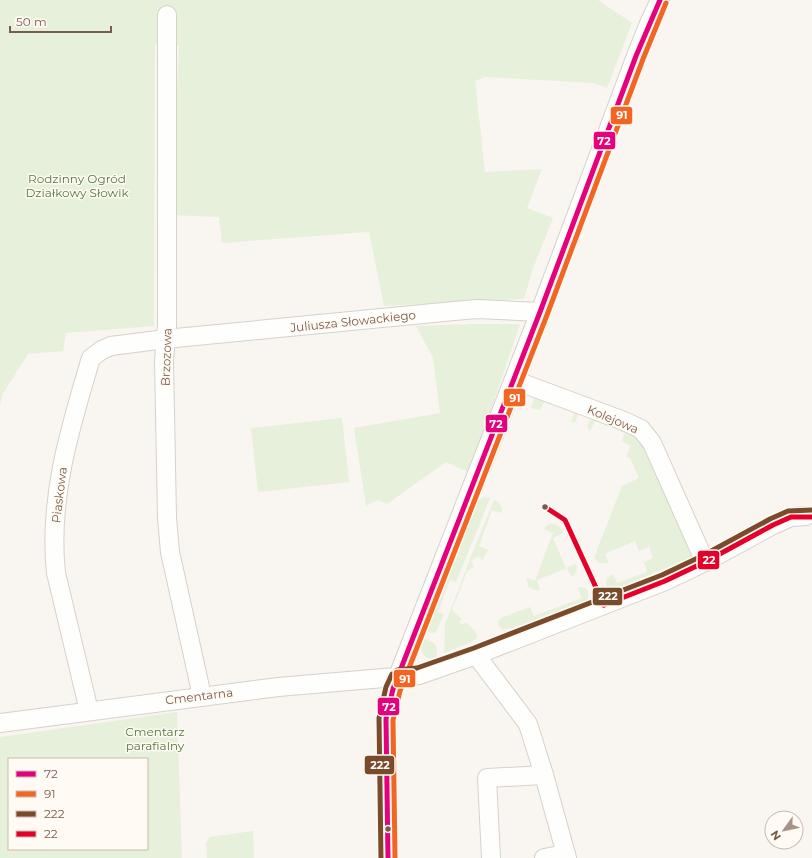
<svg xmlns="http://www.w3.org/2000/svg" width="812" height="858" viewBox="0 0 812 858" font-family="Montserrat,sans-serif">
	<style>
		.green { fill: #e7f0db; fill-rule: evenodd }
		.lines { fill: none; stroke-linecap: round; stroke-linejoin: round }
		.minor-casing { stroke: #d7d1cb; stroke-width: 20 }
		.minor { stroke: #fefefd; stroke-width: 18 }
		.bus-1-casing { stroke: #fffaf3; stroke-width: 8 }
		.bus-2-casing { stroke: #fffaf3; stroke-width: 8 }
		.bus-3-casing { stroke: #fffaf3; stroke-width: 8 }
		.bus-4-casing { stroke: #fffaf3; stroke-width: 8 }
		.bus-1 { stroke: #e5007d; stroke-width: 5 }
		.bus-2 { stroke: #f26522; stroke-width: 5 }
		.bus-3 { stroke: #7a4b2a; stroke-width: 5 }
		.bus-4 { stroke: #e4002b; stroke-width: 5 }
		.bus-dot { fill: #7a5c4d; stroke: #fffaf3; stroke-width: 1.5 }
		.labels { text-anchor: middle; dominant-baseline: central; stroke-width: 3; stroke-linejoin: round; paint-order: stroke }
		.park-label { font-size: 12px; fill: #537a41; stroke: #fffaf3 }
		.street-label { font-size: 12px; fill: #7a5c4d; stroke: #fffaf3 }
		.line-badge { stroke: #fffaf3; stroke-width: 1.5 }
		.badge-label { font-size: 11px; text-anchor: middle; font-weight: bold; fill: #fff }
	</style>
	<rect width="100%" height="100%" fill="#f9f5f0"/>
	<g class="green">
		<polygon points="0,0 598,0 632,23 607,88 593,83 485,77 475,81 485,172 542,169 527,208 553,218 533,268 524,299 384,306 369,232 222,243 219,217 171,215 179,46 155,44 154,326 66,333 63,351 28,354 2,395 0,406"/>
		<polygon points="472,324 520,324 470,473 446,462 387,504 378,500 366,506 354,428 440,413 433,358 416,326"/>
		<polygon points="522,395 527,395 525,399 518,402 490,474 489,465 515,399"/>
		<polygon points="535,397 578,413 576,421 571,423 574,413 544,402 540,410 531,408"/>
		<polygon points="342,418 349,482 258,492 251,428"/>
		<path d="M 596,418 L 631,431 L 643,442 L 692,557 L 611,591 L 606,586 L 607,578 L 613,574 L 617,583 L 647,572 L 644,562 L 653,558 L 649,547 L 639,551 L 635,541 L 605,554 L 609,563 L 600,563 L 594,558 L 622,486 L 639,478 L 630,458 L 626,457 L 631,446 L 623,442 L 622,440 L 625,433 L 595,421 L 590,431 L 588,429 C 587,422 590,420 596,418 Z"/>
		<path d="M 484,497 L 490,498 C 479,527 467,554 456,582 L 450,580 L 438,612 L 444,614 L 437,630 L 434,633 L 426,632 L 425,631 L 476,502 Z"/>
		<path d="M 494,500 C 501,503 502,506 502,513 L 492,510 L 479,546 L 488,550 L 482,561 L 479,556 L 471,561 L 474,567 L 467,571 L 452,610 L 462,619 L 459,622 L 462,625 L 466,622 L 476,633 L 477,638 L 470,643 L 444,653 L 445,624 L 472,554 Z"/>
		<path d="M 551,524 C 558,524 561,527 563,533 L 553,538 L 566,568 L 576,564 C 578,570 577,575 571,577 L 567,568 L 537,580 L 540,590 L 534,590 L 528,586 L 526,577 L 535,581 L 553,533 L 544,529 L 546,526 Z"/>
		<polygon points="580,587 585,588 588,592 588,600 510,629 509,628 503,630 499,626 498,621 501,618 530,607 534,616 582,598 578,588"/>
		<path d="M 422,638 C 437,644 438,643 436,660 C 421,658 420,650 422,638 Z"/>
		<path d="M 177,712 L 182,858 L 0,858 L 0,737 ZM 9,759 L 147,759 L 147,849 L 9,849 Z"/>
		<polygon points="253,831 254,858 207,858 206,843 210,837"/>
	</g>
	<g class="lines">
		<defs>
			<g id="minor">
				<polyline points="167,15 167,325 164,361 167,518 170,552 202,696"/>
				<polyline points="514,380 624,421 641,429 652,443 705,562"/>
				<polyline points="476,655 528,724 544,775 567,858"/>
				<path d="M 89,711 L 56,573 C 48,499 70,428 91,358 L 102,350 L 111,346 L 165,339 L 454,311 L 477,309 L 540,312"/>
				<polyline points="0,723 278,687 419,675 476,655 665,581 705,562 773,525 791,517 806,516"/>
				<polyline points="388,858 386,719 393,689 540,312 636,56 650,21 660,0"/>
				<polyline points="491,858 487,778 544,775"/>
				<polyline points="544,858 566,854"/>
			</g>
		</defs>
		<use href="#minor" class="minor-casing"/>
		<use href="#minor" class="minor"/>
		<defs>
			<polyline id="bus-1" points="388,858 386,719 393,689 540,312 636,56 660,0"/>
			<polyline id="bus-2" points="395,858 393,720 400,691 547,315 643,59 666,3"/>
			<g id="bus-3">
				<polyline points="397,670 417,668 474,648 662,575 702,556 770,519 788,511 812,510"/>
				<polyline points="381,858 379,718 386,687 392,674"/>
			</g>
			<g id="bus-4">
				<polyline points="545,507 565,520 604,605"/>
				<polyline points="604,605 665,581 705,562 773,525 791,517 812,517"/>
			</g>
		</defs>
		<use href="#bus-1" class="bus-1-casing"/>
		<use href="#bus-2" class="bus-2-casing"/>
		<use href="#bus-3" class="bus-3-casing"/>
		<use href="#bus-4" class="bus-4-casing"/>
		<use href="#bus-1" class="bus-1"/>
		<use href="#bus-2" class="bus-2"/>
		<use href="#bus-3" class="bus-3"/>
		<use href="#bus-4" class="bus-4"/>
	</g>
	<g class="bus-dot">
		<circle cx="545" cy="507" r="3.5"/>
		<circle cx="388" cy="829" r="3.5"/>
	</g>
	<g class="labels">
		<g class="park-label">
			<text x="77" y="178">Rodzinny Ogród<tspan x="77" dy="14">Działkowy Słowik</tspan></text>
			<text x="155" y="731">Cmentarz<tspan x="155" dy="14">parafialny</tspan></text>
		</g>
		<g class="street-label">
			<text transform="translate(353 321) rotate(-6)">Juliusza Słowackiego</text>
			<text transform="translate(166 357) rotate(-88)">Brzozowa</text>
			<text transform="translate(613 419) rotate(23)">Kolejowa</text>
			<text transform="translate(59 495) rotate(-83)">Piaskowa</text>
			<text transform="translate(199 696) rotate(-7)">Cmentarna</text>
		</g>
	</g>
	<g class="line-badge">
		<rect x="610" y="106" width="23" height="19" rx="4" fill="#f26522"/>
		<rect x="593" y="131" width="23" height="19" rx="4" fill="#e5007d"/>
		<rect x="503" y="388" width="23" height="19" rx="4" fill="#f26522"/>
		<rect x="485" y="414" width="23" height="19" rx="4" fill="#e5007d"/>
		<rect x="697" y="550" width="23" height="20" rx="4" fill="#e4002b"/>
		<rect x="592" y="587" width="31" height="19" rx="4" fill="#7a4b2a"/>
		<rect x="393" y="669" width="23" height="19" rx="4" fill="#f26522"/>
		<rect x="377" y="697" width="23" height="19" rx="4" fill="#e5007d"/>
		<rect x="364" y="755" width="31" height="20" rx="4" fill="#7a4b2a"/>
	</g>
	<g class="badge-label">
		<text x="622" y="119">91</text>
		<text x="604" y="145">72</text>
		<text x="515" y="402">91</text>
		<text x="496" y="428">72</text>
		<text x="709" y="564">22</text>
		<text x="608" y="600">222</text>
		<text x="405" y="683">91</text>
		<text x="389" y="711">72</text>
		<text x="380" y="769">222</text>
	</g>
	<rect x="8" y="758" width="140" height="92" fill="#fffaf3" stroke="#cabbb1"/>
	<rect x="16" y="771" width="20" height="6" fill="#e5007d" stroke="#cabbb1"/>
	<text x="44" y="778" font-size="12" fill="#7a5c4d">72</text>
	<rect x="16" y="791" width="20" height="6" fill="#f26522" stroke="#cabbb1"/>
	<text x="44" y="798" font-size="12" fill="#7a5c4d">91</text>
	<rect x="16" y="811" width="20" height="6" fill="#7a4b2a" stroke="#cabbb1"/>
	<text x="44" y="818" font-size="12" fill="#7a5c4d">222</text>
	<rect x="16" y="831" width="20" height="6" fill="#e4002b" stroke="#cabbb1"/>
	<text x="44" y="838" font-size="12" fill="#7a5c4d">22</text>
	<g transform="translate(784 830) rotate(237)"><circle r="19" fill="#fffaf3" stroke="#cabbb1"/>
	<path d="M0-3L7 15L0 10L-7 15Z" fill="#a69286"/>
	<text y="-6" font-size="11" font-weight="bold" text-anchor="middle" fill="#7a5c4d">N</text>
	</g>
	<path d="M10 26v6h101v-6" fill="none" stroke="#7a5c4d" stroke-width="2"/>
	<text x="16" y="26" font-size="12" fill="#7a5c4d" stroke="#fffaf3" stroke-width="3" paint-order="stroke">50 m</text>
</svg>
